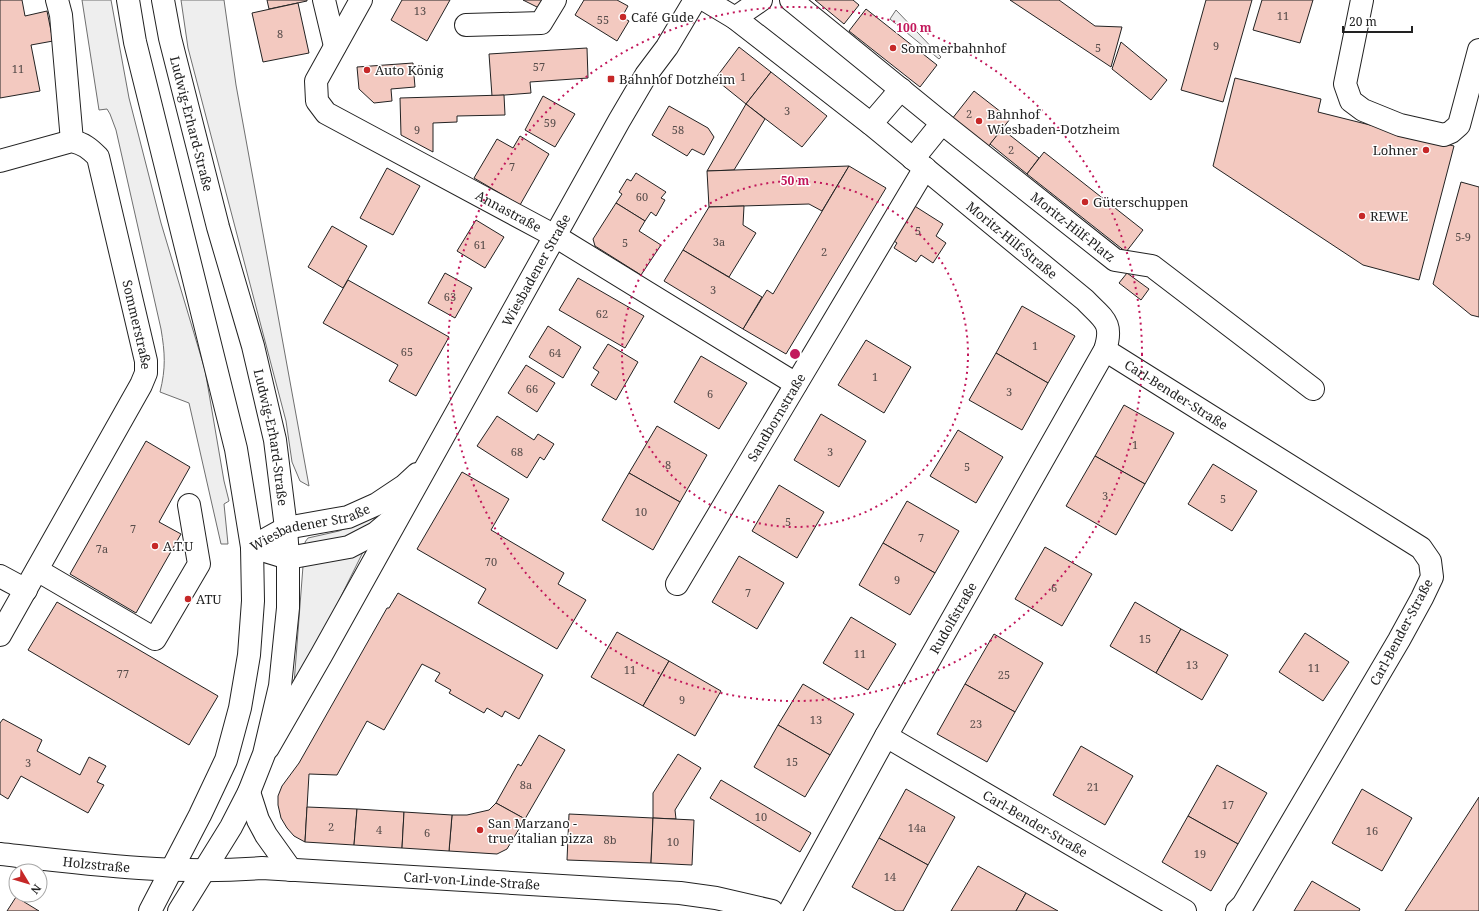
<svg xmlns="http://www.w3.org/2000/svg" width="1479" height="911" viewBox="0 0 1479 911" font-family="'Noto Serif',serif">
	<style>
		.green { fill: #eee; stroke: #6f6f6f }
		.building { fill: #f3c9c0; stroke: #222 }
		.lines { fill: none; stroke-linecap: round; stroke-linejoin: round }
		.minor-casing { stroke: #222; stroke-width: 24 }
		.major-casing { stroke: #222; stroke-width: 24 }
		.minor { stroke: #fff; stroke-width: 22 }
		.major { stroke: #fff; stroke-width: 22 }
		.ring { fill: none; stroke: #c2185b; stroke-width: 2; stroke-dasharray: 2 4 }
		.poi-dot { fill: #c62828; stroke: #fff; stroke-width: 1.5 }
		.labels { text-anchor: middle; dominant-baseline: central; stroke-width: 3; stroke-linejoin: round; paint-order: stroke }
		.number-label { font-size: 11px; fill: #564c4a }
		.poi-label { font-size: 13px; fill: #222; stroke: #fff; text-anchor: start }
		.street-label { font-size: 13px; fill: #222; stroke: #fff }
		.centre { fill: #c2185b; stroke: #fff; stroke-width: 2 }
		.ring-label { font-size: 12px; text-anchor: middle; font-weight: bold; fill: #c2185b; stroke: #fff; stroke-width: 3; stroke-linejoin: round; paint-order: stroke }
	</style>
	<rect width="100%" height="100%" fill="#fff"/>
	<g class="green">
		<path d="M 82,0 L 111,0 L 129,98 L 161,223 L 205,370 L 224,481 L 229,501 L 224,504 L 228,544 L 221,544 L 189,403 L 160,392 C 166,368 165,353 161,329 L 116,130 L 110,114 L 107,109 L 99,110 Z"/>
		<polygon points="181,0 224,0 236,85 309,486 300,481 292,462 286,421 188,48"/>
		<polygon points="896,10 941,57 939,59 890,19"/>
		<polygon points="373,517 377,522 354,535 306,545 305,542 308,538 339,531"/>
		<polygon points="363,552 297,685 294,684 303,566"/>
	</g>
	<g class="building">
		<polygon points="0,0 22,0 25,16 47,11 53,41 31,45 40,91 0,98"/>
		<polygon points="267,0 307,0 307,1 269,9"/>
		<polygon points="402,0 450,0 427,41 391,20"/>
		<polygon points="523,0 544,0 539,8"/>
		<polygon points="584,0 617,0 628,6 622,17 629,21 617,41 575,15"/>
		<polygon points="815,0 853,0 859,5 844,24"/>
		<polygon points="1010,0 1059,0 1095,26 1122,27 1111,67"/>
		<polygon points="1206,0 1252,0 1223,102 1181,90"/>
		<polygon points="1262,0 1313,0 1300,43 1253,30"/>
		<polygon points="298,3 309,53 263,62 252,13"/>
		<polygon points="866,9 937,65 920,87 849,31"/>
		<polygon points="1121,42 1167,80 1151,100 1112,69"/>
		<polygon points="739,47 771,72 746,104 715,79"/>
		<polygon points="587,48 588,78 530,82 531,93 492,96 489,54"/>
		<polygon points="413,63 415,87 391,89 392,101 374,103 359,89 357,67"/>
		<polygon points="771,72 827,116 802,147 746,104"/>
		<polygon points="1235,78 1321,99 1318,112 1454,146 1419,280 1363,265 1213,166"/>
		<polygon points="974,91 1010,119 984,152 948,124"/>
		<polygon points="504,95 505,115 457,116 457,122 433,123 433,152 401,135 400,98"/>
		<polygon points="543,96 575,114 555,147 525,130"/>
		<polygon points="746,104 765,119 734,170 707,171"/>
		<polygon points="669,106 708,128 714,137 704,155 692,149 687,156 652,135"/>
		<polygon points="1002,129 1039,158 1027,174 990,144"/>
		<polygon points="520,136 549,154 520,205 474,178 497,139 513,148"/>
		<polygon points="1044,152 1143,230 1126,252 1027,174"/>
		<polygon points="849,166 822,211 809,204 709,207 707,171"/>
		<polygon points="849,166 886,188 786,354 743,329 767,290 773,294"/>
		<polygon points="387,168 420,186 393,235 360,218"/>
		<polygon points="636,173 666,192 661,198 665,200 656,216 651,212 645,221 616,203 622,194 619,192 627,179 631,181"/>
		<polygon points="1461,182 1479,187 1479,317 1471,315 1433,284"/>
		<polygon points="616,203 645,221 639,231 661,245 641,275 595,246 593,239"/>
		<polygon points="913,205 943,224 936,236 946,243 933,263 921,255 916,262 894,248 897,243 891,239"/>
		<polygon points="744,206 743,225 756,233 729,277 683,250 709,207"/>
		<polygon points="476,220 504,237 485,268 457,251"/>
		<polygon points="332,226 367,246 343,288 308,267"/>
		<polygon points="683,250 762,297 743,329 664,281"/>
		<polygon points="445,273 472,288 455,318 428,303"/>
		<polygon points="1127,273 1149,289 1141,300 1119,283"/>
		<polygon points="578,278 644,316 625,348 559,310"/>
		<polygon points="348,280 449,337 416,396 389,381 398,365 323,323"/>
		<polygon points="1022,306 1075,336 1048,383 996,353"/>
		<polygon points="548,326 581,347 563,378 529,357"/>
		<polygon points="866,340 911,367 884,413 838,385"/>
		<polygon points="608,344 638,362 616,400 591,385 599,372 593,368"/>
		<polygon points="996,353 1048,383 1022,430 969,400"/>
		<polygon points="701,356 747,383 719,429 674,402"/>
		<polygon points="526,365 555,383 537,412 508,393"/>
		<polygon points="1124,405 1174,433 1145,484 1095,456"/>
		<polygon points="821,414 866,441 839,487 794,460"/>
		<polygon points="497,416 534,440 538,434 554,444 544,460 540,457 527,478 477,446"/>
		<polygon points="657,426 707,455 680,502 629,473"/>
		<polygon points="958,430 1003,457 976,503 930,476"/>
		<polygon points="146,441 190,467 159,522 181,534 136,613 70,574"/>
		<polygon points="1095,456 1145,484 1116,535 1066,506"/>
		<polygon points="1213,464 1257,491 1232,531 1188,504"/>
		<polygon points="462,472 509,499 491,530 564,573 558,584 586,600 557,649 478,603 486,589 417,549"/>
		<polygon points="629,473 680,502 653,550 602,520"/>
		<polygon points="779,485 824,512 797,558 752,531"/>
		<polygon points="907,501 959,531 935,573 883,543"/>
		<polygon points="883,543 935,573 910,615 859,585"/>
		<polygon points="1045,547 1092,574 1062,626 1015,599"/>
		<polygon points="739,556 784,583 757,629 712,602"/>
		<polygon points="398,593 543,675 519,719 505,711 502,717 487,708 484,713 449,693 451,690 435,681 440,673 422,664 384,730 367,721 337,775 309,774 305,842 294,836 287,828 281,818 278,805 278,796 282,786 299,763 387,608 389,608"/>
		<polygon points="57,602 218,696 189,745 28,650"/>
		<polygon points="1135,602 1181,629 1156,673 1110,646"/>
		<polygon points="851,617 896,644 868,690 823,663"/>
		<polygon points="1181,629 1228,655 1202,700 1156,673"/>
		<polygon points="617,632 669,661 643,706 591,677"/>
		<polygon points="1305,633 1349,662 1323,701 1279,672"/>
		<polygon points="994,634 1043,663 1015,712 965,684"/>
		<polygon points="669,661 721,691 695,736 643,706"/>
		<polygon points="803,684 854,714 830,755 778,725"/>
		<polygon points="965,684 1015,712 987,762 937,734"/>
		<polygon points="3,719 42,740 37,751 80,775 89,757 106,766 97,782 104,785 88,813 21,776 8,799 0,794 0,723"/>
		<polygon points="778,725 830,755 805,797 754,767"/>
		<polygon points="539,735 565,750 525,819 496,803 518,764 521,766"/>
		<polygon points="1081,746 1133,776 1105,825 1053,795"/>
		<polygon points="678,754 701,768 675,810 676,819 653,818 653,793"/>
		<polygon points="1217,765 1267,793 1238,844 1188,816"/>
		<polygon points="721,780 811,833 800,852 710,798"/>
		<polygon points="906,789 955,817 928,865 879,838"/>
		<polygon points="1362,789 1412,818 1382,871 1332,843"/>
		<polygon points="1479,797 1479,911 1405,911"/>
		<polygon points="496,803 525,819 507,849 497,854 449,851 452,815 467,815 489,810"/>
		<polygon points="307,807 357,809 354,845 305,842"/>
		<polygon points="357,809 404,812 402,848 354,845"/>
		<polygon points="404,812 452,815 449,851 402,848"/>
		<polygon points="569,814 653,818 651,863 567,860"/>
		<polygon points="1188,816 1238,844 1211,891 1162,862"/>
		<polygon points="653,818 694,820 692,865 651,863"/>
		<polygon points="879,838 928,865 903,911 896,911 852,887"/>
		<polygon points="978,866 1026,893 1016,911 951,911"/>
		<polygon points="1312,881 1360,909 1359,911 1294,911"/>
		<polygon points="1026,893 1058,911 1016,911"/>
		<polygon points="16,897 39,911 7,911"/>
	</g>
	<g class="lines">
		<defs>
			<g id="minor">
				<polyline points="57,0 61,15 72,141"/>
				<polyline points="324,0 335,46"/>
				<path id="s1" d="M 361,0 L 316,81 L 317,101 L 326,113 L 555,236 L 796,384"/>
				<path id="s2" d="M 705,0 L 735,18 L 871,124 L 1085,300 C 1103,319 1114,322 1105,350 L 886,736 L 790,911"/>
				<path id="s3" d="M 791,0 L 942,123 L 1115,260 L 1152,266 L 1313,389"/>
				<polyline points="1362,0 1345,84 1351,101 1363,110 1400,125 1444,135 1451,132 1459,125 1479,50"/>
				<polyline points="735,18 761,0"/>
				<polyline points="466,25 541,23 555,0"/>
				<polyline points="871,124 901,89"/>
				<polyline points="913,159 942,123"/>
				<path id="s4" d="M 0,161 L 72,141 C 84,144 89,148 98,157 L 146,361 L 146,373 L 141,385 L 0,635"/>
				<path id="s5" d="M 1105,350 L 1421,548 L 1430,561 L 1432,577 L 1422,598 L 1399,640 L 1243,905 L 1237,911"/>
				<path id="s6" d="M 252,547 L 286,528 L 348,517 L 377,504 L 404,486 L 417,474"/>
				<polyline points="252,547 288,558 349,547 376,533 395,517"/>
				<polyline points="37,570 155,639 199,564 189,505"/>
				<polyline points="0,576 26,590"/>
				<path id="s7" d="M 677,584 L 925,168"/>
				<path id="s8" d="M 886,736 L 1185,911"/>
				<path id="s9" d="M 268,748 L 322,654 L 619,121 L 646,75 L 667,47 L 695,0"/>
				<polyline points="249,792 258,820 266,835 291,870"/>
				<path id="s10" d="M 0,854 C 88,864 173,875 262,868 L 680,893 L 716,898 L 772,911"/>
			</g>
			<g id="major">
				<polyline points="128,0 135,42 236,449 252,547 253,601 249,655 240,708 226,760 200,815 150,911"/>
				<path id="s11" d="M 163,0 L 170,38 L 218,227 L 253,346 L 275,440 L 286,528 L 288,558 L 288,608 L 280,686 L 264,754 L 249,792 L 231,827 L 179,911"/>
			</g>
		</defs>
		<use href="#minor" class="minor-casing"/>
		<use href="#major" class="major-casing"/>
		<use href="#minor" class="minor"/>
		<use href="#major" class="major"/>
	</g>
	<g class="ring">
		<circle cx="795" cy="354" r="173"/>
		<circle cx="795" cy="354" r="347"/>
	</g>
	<g class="poi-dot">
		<circle cx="623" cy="17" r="4"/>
		<circle cx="893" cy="48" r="4"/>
		<circle cx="367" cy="70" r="4"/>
		<rect x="607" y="75" width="8" height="8" rx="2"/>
		<circle cx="979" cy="121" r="4"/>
		<circle cx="1426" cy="150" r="4"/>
		<circle cx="1085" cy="202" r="4"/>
		<circle cx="1362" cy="216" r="4"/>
		<circle cx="155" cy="546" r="4"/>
		<circle cx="188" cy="599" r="4"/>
		<circle cx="480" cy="830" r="4"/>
	</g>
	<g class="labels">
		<g class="number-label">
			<text x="420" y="10">13</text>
			<text x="1283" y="15">11</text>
			<text x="603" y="19">55</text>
			<text x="280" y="33">8</text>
			<text x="1216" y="45">9</text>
			<text x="1098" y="47">5</text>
			<text x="539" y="66">57</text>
			<text x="18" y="68">11</text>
			<text x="743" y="76">1</text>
			<text x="787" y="110">3</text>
			<text x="969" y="113">2</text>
			<text x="550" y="122">59</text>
			<text x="417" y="129">9</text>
			<text x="678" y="129">58</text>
			<text x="1011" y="149">2</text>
			<text x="512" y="166">7</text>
			<text x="642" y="196">60</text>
			<text x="918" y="230">5</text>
			<text x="1463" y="236">5-9</text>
			<text x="719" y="241">3a</text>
			<text x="625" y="242">5</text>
			<text x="480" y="244">61</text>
			<text x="824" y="251">2</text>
			<text x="713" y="289">3</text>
			<text x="450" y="296">63</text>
			<text x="602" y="313">62</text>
			<text x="1035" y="345">1</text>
			<text x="407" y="351">65</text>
			<text x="555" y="352">64</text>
			<text x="875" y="376">1</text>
			<text x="532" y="388">66</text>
			<text x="1009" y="391">3</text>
			<text x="710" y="393">6</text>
			<text x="1135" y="444">1</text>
			<text x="517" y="451">68</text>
			<text x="830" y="451">3</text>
			<text x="668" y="464">8</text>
			<text x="967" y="466">5</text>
			<text x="1105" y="495">3</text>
			<text x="1223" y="498">5</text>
			<text x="641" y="511">10</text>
			<text x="788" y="521">5</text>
			<text x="133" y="528">7</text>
			<text x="921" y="537">7</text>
			<text x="102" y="548">7a</text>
			<text x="491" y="561">70</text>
			<text x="897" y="579">9</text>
			<text x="1054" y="587">6</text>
			<text x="748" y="592">7</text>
			<text x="1145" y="638">15</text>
			<text x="860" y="653">11</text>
			<text x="1192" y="664">13</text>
			<text x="1314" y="667">11</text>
			<text x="630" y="669">11</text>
			<text x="123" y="673">77</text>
			<text x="1004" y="674">25</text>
			<text x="682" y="699">9</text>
			<text x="816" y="719">13</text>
			<text x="976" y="723">23</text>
			<text x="792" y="761">15</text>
			<text x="28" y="762">3</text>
			<text x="526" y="784">8a</text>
			<text x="1093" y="786">21</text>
			<text x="1228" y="804">17</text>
			<text x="761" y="816">10</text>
			<text x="331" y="826">2</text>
			<text x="917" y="827">14a</text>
			<text x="379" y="829">4</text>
			<text x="1372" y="830">16</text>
			<text x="427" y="832">6</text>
			<text x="610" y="839">8b</text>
			<text x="673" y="841">10</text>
			<text x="1200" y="853">19</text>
			<text x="890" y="876">14</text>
		</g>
		<g class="poi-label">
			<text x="631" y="17">Café Gude</text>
			<text x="901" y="48">Sommerbahnhof</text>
			<text x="375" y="70">Auto König</text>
			<text x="619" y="79">Bahnhof Dotzheim</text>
			<text x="987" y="114">Bahnhof<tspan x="987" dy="15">Wiesbaden-Dotzheim</tspan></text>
			<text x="1418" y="150" text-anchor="end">Lohner</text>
			<text x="1093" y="202">Güterschuppen</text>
			<text x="1370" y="216">REWE</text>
			<text x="163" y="546">A.T.U</text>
			<text x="196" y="599">ATU</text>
			<text x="488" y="823">San Marzano -<tspan x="488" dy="15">true italian pizza</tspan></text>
		</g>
		<g class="street-label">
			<text stroke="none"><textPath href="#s11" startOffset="127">Ludwig-Erhard-Straße</textPath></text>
			<text stroke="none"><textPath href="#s1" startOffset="335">Annastraße</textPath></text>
			<text stroke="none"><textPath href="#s3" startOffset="362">Moritz-Hilf-Platz</textPath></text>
			<text stroke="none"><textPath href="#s2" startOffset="390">Moritz-Hilf-Straße</textPath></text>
			<text stroke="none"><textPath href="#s9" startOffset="548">Wiesbadener Straße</textPath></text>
			<text stroke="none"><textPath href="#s4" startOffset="278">Sommerstraße</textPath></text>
			<text stroke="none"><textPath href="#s5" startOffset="84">Carl-Bender-Straße</textPath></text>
			<text stroke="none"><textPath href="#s7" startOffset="194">Sandbornstraße</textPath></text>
			<text stroke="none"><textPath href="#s11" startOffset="451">Ludwig-Erhard-Straße</textPath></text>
			<text stroke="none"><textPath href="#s6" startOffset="62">Wiesbadener Straße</textPath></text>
			<text transform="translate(953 618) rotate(-60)">Rudolfstraße</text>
			<text transform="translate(1401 632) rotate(-62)">Carl-Bender-Straße</text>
			<text stroke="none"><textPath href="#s8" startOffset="173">Carl-Bender-Straße</textPath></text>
			<text stroke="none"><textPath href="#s10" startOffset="97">Holzstraße</textPath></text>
			<text stroke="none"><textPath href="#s10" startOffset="473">Carl-von-Linde-Straße</textPath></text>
		</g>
	</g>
	<circle cx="795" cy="354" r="6" class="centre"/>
	<g class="ring-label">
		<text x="914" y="32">100 m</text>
		<text x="795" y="185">50 m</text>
	</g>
	<g transform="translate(28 883) rotate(128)"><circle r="19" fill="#ffffff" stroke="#a7a7a7"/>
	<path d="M0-3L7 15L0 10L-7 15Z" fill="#c62828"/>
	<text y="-6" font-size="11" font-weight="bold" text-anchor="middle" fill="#222222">N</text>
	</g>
	<path d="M1343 26v6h69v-6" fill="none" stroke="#222222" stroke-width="2"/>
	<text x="1349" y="26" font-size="12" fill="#222222" stroke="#ffffff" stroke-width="3" paint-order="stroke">20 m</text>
</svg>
